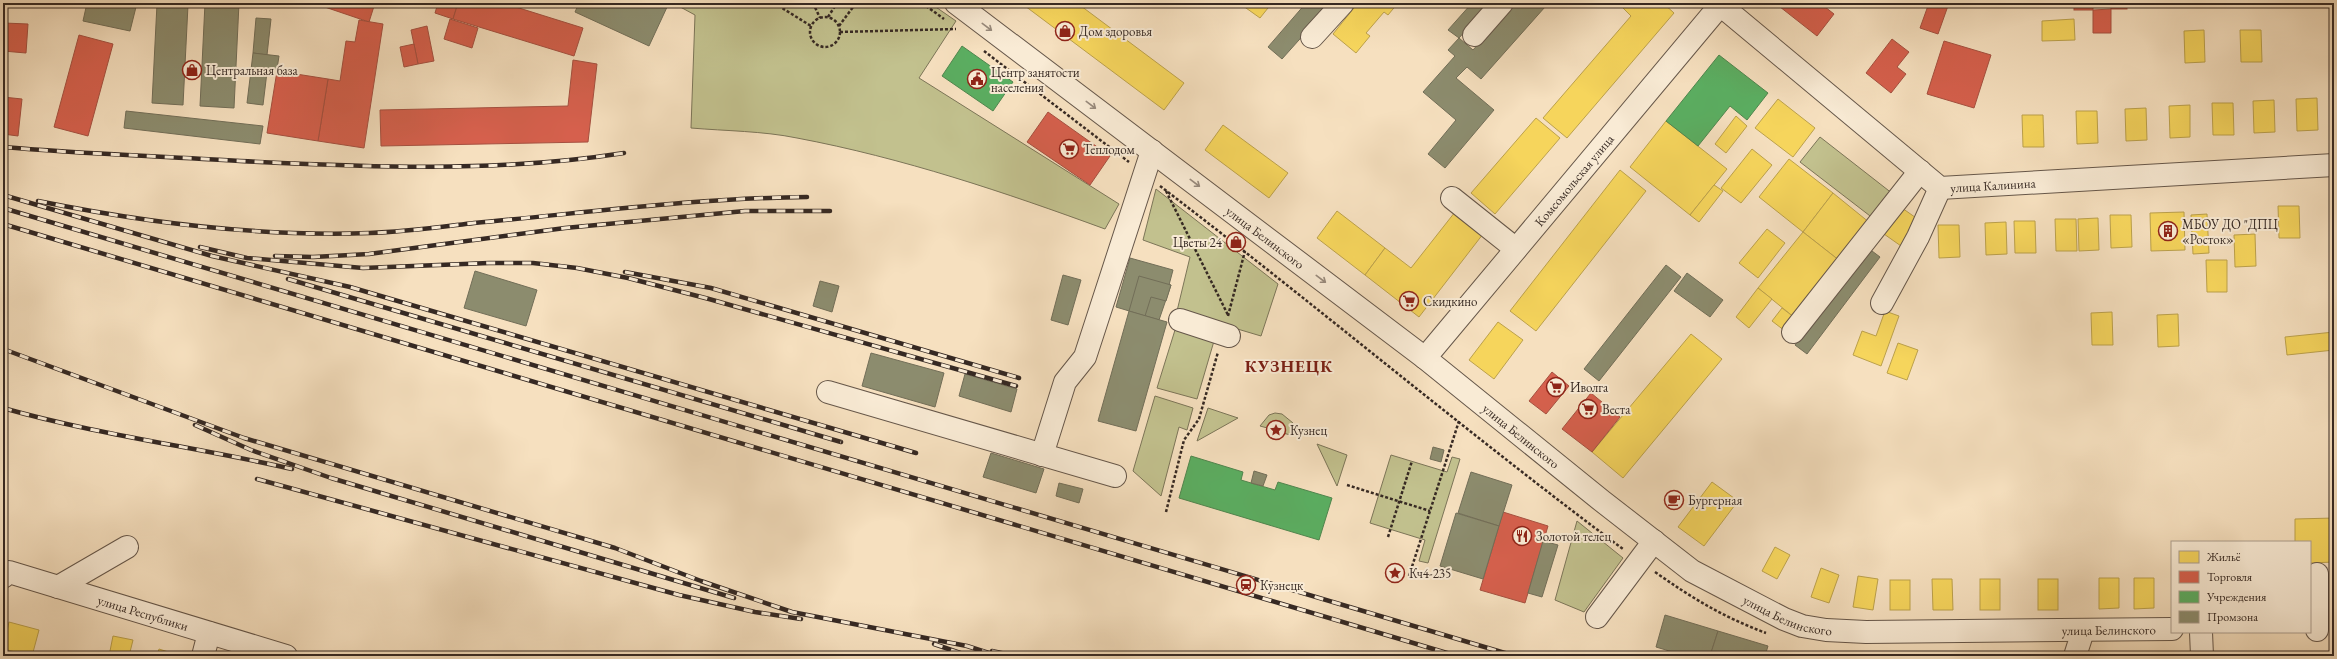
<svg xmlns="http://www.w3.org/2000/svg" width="2337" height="659" viewBox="0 0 2337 659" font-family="'EB Garamond',serif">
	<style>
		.green { fill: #c2c18e; stroke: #7c7558 }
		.homes { fill: #f6d55c; stroke: #bca14b }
		.shops { fill: #d6604d; stroke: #a65040 }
		.public { fill: #5aae61; stroke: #4f864e }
		.industry { fill: #8c8c6e; stroke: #726e58 }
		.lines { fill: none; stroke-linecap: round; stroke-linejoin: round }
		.minor-casing { stroke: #66574a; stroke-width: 24 }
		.path { stroke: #362923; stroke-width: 2.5; stroke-dasharray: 3 2; stroke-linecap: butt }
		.minor { stroke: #f9ebd5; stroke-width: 22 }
		.rail-casing { stroke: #362923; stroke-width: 4.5 }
		.rail { stroke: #f9ebd5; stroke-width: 3; stroke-dasharray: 9; stroke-linecap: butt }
		.oneway { stroke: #988a7c }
		.labels { text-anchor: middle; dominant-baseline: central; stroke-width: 4; stroke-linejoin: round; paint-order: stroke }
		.poi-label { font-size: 13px; fill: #362923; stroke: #f9ebd5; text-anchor: start }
		.street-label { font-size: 13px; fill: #362923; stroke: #f9ebd5 }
		.district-label { font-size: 17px; font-weight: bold; letter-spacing: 1px; fill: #7a1f14; stroke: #f9ebd5 }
	</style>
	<rect width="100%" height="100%" fill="#f6e0bf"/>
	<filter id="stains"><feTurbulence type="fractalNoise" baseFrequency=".005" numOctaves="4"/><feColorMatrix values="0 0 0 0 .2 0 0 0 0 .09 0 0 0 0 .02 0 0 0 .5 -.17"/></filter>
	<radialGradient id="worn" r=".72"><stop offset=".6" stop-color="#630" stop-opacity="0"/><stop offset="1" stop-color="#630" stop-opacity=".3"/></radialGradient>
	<g class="green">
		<path d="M 673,3 L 930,3 L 956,21 L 919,78 L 1119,204 L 1105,229 C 1004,192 903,158 797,138 C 763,131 726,131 691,128 L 695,15 Z"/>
		<polygon points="1820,137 1893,194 1874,219 1800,162"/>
		<polygon points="1156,189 1278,284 1261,336 1177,311 1190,257 1143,240"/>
		<polygon points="1175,330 1214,341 1197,399 1157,388"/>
		<polygon points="1155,396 1193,408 1187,430 1179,427 1161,496 1133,471"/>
		<polygon points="1208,408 1238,418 1197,441"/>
		<polygon points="1275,413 1282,414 1293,423 1294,436 1283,433 1279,426 1274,426 1271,429 1260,426 1269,415"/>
		<polygon points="1317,444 1347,455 1337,486"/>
		<polygon points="1391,455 1447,472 1452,457 1460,459 1428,563 1419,561 1425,540 1370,523"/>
		<polygon points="1577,521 1623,558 1584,612 1555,600"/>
	</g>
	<g class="homes">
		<polygon points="1021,3 1077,3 1184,83 1164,110"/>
		<polygon points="1239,3 1272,3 1260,18"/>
		<polygon points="1358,3 1398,3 1388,15 1384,12 1366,33 1370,36 1356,53 1333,34"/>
		<polygon points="1618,3 1663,3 1674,13 1567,138 1543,118 1631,16"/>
		<polygon points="2074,19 2075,40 2042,41 2042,21"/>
		<polygon points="2204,30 2205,62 2185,63 2184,31"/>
		<polygon points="2240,30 2261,30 2262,62 2241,62"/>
		<polygon points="2317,98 2318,130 2297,131 2296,99"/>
		<polygon points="1778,99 1815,128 1793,157 1755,128"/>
		<polygon points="2274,100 2275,132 2254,133 2253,101"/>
		<polygon points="2212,103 2233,103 2234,135 2213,135"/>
		<polygon points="2190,105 2190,137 2170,138 2169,106"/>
		<polygon points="2146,108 2147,140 2126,141 2125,109"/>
		<polygon points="2076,111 2097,111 2098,143 2077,144"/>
		<polygon points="2022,115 2043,115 2044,147 2023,147"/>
		<polygon points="1736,116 1747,126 1726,153 1715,144"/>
		<polygon points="1536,118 1560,138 1495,214 1471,193"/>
		<polygon points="1666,121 1727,169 1690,215 1630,167"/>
		<polygon points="1223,125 1288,173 1269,198 1205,150"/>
		<polygon points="1752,149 1772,165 1741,203 1721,188"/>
		<polygon points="1789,159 1833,193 1803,232 1759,197"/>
		<polygon points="1620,170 1646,191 1536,331 1510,311"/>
		<polygon points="1714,185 1723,191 1699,222 1690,215"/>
		<polygon points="1833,193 1870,223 1840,261 1803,232"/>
		<polygon points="2278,206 2299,206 2300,238 2279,238"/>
		<polygon points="1902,208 1919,220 1901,246 1884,234"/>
		<polygon points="1337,211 1385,248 1365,275 1317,238"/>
		<polygon points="1455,212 1483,234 1419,317 1365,275 1385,248 1411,268"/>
		<polygon points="2184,212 2185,250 2151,251 2150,213"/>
		<polygon points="2207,214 2209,253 2193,254 2191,215"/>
		<polygon points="2110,215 2131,215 2132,247 2111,248"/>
		<polygon points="2098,218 2099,250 2079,251 2078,219"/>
		<polygon points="2055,219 2076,219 2077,251 2056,251"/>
		<polygon points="2014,221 2035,221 2036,253 2015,253"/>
		<polygon points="2006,222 2007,254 1986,255 1985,223"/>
		<polygon points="1938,225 1959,225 1960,257 1939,258"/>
		<polygon points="1767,229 1785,243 1758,278 1739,263"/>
		<polygon points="1803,232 1840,261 1795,318 1758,288"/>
		<polygon points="2255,234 2256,266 2235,267 2234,235"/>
		<polygon points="2206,260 2227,260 2227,292 2207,292"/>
		<polygon points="1758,288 1772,299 1749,328 1736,317"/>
		<polygon points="1782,308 1795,318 1785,331 1772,321"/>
		<polygon points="1885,311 1899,316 1881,366 1853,355 1862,331 1876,336"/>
		<polygon points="2112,312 2113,345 2092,345 2091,313"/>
		<polygon points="2178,314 2179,346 2158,347 2157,315"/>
		<polygon points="1498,322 1523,340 1494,379 1469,360"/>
		<polygon points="2334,332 2334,350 2287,355 2285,337"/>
		<polygon points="1691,334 1722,359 1623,478 1592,452"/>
		<polygon points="1898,343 1918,350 1907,380 1887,373"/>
		<polygon points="1712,482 1738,501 1704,546 1678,527"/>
		<polygon points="2334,518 2334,562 2310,563 2310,542 2295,542 2295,519"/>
		<polygon points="1775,547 1790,555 1777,579 1762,571"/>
		<polygon points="1821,568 1839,575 1829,603 1811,597"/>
		<polygon points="1858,576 1878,579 1873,610 1853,607"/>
		<polygon points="2099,578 2119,578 2119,608 2099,609"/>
		<polygon points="2134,578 2154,578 2154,608 2134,609"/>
		<polygon points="1932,579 1952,579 1953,610 1933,610"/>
		<rect x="1980" y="579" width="20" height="31"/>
		<rect x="2038" y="579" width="20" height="31"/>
		<rect x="1890" y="580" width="20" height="30"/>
		<polygon points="9,622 39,630 32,656 3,649"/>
		<polygon points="113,636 133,640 129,656 109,656"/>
		<polygon points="159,649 181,656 157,656"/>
	</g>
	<g class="shops">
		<polygon points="313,3 375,3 369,22"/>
		<polygon points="438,3 458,3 453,19 435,13"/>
		<polygon points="458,3 503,3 583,28 574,56 453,19"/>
		<polygon points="1775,3 1820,3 1834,14 1817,36"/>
		<polygon points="1929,3 1949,3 1938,34 1920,28"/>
		<rect x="2074" y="3" width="19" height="7"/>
		<rect x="2111" y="3" width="16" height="6"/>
		<polygon points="2111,9 2111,33 2093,33 2093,10"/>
		<polygon points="3,12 5,13 3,43"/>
		<polygon points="450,19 478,28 472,48 444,39"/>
		<polygon points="359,20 383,24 364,148 318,141 328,79 340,81 346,41 355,42"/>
		<polygon points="4,23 28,24 26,53 3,51"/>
		<polygon points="427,26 434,61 418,64 411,30"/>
		<polygon points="79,35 113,44 88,136 54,127"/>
		<polygon points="1892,39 1909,52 1897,67 1906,74 1891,93 1866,73"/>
		<polygon points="1944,41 1991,55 1974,108 1927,94"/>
		<polygon points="414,44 418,64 404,67 400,47"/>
		<polygon points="573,60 597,64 588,142 381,146 380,110 568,106"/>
		<polygon points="277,71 328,79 318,141 267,133"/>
		<polygon points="3,97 22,99 18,136 3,134"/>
		<polygon points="1048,112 1110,156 1090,185 1027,142"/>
		<polygon points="1552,372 1569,386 1546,414 1529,401"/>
		<polygon points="1591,393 1620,417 1592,452 1562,429"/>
		<polygon points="1503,512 1548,526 1525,603 1480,590"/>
	</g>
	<g class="public">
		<polygon points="962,46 1013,82 993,111 942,76"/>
		<polygon points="1719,55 1768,93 1747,120 1730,106 1698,146 1666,121"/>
		<polygon points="1191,456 1243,472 1241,480 1251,483 1275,490 1278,482 1332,498 1319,540 1179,498"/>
	</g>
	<g class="industry">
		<polygon points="87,3 137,3 130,31 83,21"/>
		<polygon points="205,3 239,3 234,108 200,106"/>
		<polygon points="579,3 663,3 668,5 649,46 575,12"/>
		<polygon points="1306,3 1332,3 1282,59 1268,47"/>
		<polygon points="1472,3 1490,3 1459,38 1448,30"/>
		<polygon points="1515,3 1541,3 1545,7 1481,79 1467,67 1456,78 1494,110 1445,168 1428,154 1456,120 1423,92 1455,56 1448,50 1459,38 1473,50"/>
		<polygon points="157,4 188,5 183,105 152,103"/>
		<polygon points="256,18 271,19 267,55 253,53"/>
		<polygon points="253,53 279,56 277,69 267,69 267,72 251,70"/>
		<polygon points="251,70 267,72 263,105 247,103"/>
		<polygon points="126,111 263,126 260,144 124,128"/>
		<polygon points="1868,248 1880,257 1807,354 1795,345"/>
		<polygon points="1130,258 1173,270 1169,285 1171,285 1159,320 1116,307"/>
		<polygon points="1666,265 1681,277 1599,381 1584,369"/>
		<polygon points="475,271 537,290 526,326 464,308"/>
		<polygon points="1687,273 1723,300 1710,317 1674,291"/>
		<polygon points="1063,275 1081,280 1068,325 1051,320"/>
		<polygon points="1139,276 1171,285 1166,301 1151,297 1145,316 1129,311"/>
		<polygon points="820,281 839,286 832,312 813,306"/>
		<polygon points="1129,311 1167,322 1136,431 1098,421"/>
		<polygon points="871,353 944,373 935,407 862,386"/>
		<polygon points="965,374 1017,389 1011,412 959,396"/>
		<polygon points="1433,447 1444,450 1441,462 1430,459"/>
		<polygon points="991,453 1044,469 1036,493 983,477"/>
		<polygon points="1254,471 1267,475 1263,486 1251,483"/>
		<polygon points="1471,472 1512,485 1499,526 1458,513"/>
		<polygon points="1059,483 1083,489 1079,503 1056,496"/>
		<polygon points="1456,513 1499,526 1483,579 1440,566"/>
		<polygon points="1543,541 1558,545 1542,597 1528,593"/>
		<polygon points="1665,615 1718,631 1710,656 1686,656 1656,647"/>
		<polygon points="1718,631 1768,646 1765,656 1710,656"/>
	</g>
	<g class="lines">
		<defs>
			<g id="minor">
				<path id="s1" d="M 956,3 L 1425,358 L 1602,501 L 1692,571 L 1784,619 L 1802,626 L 1826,630 L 1866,632 L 2172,629"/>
				<path id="s2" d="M 1718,3 L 1940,188 L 2334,165"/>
				<polyline points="1474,35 1502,3"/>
				<polyline points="1312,37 1343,3"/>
				<polyline points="1452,198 1516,249"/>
				<polyline points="1882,303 1918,237 1940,188"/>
				<polyline points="1180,320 1229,336"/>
				<polyline points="1793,332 1920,171"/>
				<path id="s3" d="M 1425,358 L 1722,3"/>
				<polyline points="828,392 1115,476"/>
				<polyline points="1042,455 1065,382 1085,357 1152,151"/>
				<polyline points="2317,574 2317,630"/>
				<path id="s4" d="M 3,577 L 9,572 L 286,656"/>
				<polyline points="58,587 127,547"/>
				<polyline points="1597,617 1654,541"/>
				<polyline points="2201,632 2202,656"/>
				<polyline points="203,656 209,633"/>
				<polyline points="2075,656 2083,631"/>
			</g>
		</defs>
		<use href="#minor" class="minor-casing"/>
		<g class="path">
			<polyline points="774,3 811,26"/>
			<polyline points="813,3 820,18"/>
			<polyline points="922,3 944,19"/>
			<polyline points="828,17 837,3"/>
			<circle cx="825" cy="32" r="15"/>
			<polyline points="839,26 856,3"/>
			<polyline points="840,32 956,29"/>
			<polyline points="984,51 1129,162"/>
			<path d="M 1160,186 C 1316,305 1466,432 1623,549"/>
			<polyline points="1166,191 1228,315"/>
			<polyline points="1228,316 1245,251"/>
			<polyline points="1347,485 1430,511"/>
			<polyline points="1166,512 1184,440 1199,419 1218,352"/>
			<polyline points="1388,537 1412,461"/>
			<path d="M 1655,572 C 1692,598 1723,617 1766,633"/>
			<polyline points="1409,576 1459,421"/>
			<polyline points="1879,653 1908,656"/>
		</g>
		<use href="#minor" class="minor"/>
		<defs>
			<g id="rail">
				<path d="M 3,147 C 82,154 161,156 240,161 C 367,167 498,173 624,153"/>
				<polyline points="3,195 212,256 350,287 916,453"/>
				<path d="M 38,201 C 147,223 259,237 370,233 C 404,232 440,227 474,223 C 585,213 695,198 807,197"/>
				<polyline points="3,208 1515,656"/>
				<polyline points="3,224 1457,656"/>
				<polyline points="200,247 247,258 363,268 489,263 533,263 577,268 628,278 709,299 1016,386"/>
				<polyline points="275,256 313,257 369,254 565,228 745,211 830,211"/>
				<polyline points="625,272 711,288 1019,378"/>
				<polyline points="288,279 841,442"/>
				<polyline points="3,349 244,438 615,548 701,581 792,612 967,646 998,656"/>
				<path d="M 3,408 C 98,435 196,447 292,469"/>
				<polyline points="195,425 251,450 331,478 734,598"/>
				<polyline points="257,479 679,595 755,612 801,619"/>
				<polyline points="934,644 969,656"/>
				<polyline points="992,651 1015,656"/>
			</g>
		</defs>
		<use href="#rail" class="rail-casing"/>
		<use href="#rail" class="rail"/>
	</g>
	<defs><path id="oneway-shaft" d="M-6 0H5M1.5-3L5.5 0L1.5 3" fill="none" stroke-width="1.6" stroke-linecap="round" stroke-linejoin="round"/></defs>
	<g class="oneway">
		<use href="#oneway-shaft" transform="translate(987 27) rotate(37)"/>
		<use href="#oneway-shaft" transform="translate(1091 105) rotate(37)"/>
		<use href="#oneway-shaft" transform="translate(1195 183) rotate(37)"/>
		<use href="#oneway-shaft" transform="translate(1321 279) rotate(37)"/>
	</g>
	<defs>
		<symbol id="shop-ring" viewBox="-11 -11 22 22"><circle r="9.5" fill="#f9ebd5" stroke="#8f2418" stroke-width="1.5"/><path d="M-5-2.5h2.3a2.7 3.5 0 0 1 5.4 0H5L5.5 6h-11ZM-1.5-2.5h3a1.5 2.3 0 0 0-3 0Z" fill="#8f2418"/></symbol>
		<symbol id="civic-ring" viewBox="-11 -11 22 22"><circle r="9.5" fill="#f9ebd5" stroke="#8f2418" stroke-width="1.5"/><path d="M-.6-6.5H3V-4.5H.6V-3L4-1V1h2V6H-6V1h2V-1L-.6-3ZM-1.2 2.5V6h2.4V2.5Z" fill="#8f2418"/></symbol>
		<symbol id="supermarket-ring" viewBox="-11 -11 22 22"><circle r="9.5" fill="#f9ebd5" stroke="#8f2418" stroke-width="1.5"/><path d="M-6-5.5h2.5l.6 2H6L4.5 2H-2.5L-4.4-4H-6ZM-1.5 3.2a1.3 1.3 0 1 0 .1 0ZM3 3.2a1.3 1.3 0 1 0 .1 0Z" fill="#8f2418"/></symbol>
		<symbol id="building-ring" viewBox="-11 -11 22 22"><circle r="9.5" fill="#f9ebd5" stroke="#8f2418" stroke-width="1.5"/><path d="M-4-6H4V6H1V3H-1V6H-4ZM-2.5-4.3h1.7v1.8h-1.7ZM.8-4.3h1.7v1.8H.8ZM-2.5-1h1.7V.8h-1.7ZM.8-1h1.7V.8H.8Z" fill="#8f2418"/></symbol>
		<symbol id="sight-ring" viewBox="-11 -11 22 22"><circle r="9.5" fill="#f9ebd5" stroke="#8f2418" stroke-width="1.5"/><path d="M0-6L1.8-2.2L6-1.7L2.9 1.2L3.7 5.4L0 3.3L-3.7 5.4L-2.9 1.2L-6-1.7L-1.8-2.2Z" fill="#8f2418"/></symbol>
		<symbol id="cafe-ring" viewBox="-11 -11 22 22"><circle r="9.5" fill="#f9ebd5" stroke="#8f2418" stroke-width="1.5"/><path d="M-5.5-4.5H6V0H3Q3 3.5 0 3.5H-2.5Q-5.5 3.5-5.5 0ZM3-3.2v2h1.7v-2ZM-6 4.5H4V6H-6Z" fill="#8f2418"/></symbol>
		<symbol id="restaurant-ring" viewBox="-11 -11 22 22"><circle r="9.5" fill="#f9ebd5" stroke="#8f2418" stroke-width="1.5"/><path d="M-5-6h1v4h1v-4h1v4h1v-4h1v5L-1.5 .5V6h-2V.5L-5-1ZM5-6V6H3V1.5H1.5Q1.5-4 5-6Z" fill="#8f2418"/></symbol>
		<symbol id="station-ring" viewBox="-11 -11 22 22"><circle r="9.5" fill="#f9ebd5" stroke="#8f2418" stroke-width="1.5"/><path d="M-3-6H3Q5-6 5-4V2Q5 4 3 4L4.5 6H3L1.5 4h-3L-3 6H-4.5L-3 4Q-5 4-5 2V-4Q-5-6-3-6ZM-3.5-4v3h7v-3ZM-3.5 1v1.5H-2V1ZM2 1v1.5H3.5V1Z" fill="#8f2418"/></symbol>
	</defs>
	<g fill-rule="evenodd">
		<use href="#shop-ring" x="1054" y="20" width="22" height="22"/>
		<use href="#shop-ring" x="181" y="59" width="22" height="22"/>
		<use href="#civic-ring" x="966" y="68" width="22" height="22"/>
		<use href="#supermarket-ring" x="1058" y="138" width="22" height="22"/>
		<use href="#building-ring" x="2157" y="220" width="22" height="22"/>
		<use href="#shop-ring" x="1225" y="231" width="22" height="22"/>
		<use href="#supermarket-ring" x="1398" y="290" width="22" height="22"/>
		<use href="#supermarket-ring" x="1545" y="376" width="22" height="22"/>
		<use href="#supermarket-ring" x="1577" y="398" width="22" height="22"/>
		<use href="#sight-ring" x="1265" y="419" width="22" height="22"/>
		<use href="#cafe-ring" x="1663" y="489" width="22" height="22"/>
		<use href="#restaurant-ring" x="1511" y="525" width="22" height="22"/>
		<use href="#sight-ring" x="1384" y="562" width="22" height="22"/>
		<use href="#station-ring" x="1235" y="574" width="22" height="22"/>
	</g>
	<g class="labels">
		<g class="poi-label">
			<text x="1079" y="31">Дом здоровья</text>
			<text x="206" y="70">Центральная база</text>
			<text x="991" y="72">Центр занятости<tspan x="991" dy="15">населения</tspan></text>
			<text x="1083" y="149">Теплодом</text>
			<text x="2182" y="224">МБОУ ДО "ДПЦ<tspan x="2182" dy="15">«Росток»</tspan></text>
			<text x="1222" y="242" text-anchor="end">Цветы 24</text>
			<text x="1423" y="301">Скидкино</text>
			<text x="1570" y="387">Иволга</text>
			<text x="1602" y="409">Веста</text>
			<text x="1290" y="430">Кузнец</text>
			<text x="1688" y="500">Бургерная</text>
			<text x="1536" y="536">Золотой телец</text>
			<text x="1409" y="573">Кч4-235</text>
			<text x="1260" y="585">Кузнецк</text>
		</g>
		<g class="street-label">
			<text stroke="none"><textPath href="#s3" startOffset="232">Комсомольская улица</textPath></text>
			<text stroke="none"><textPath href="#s2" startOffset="342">улица Калинина</textPath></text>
			<text stroke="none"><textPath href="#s1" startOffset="388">улица Белинского</textPath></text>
			<text stroke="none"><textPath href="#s1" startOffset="712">улица Белинского</textPath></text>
			<text stroke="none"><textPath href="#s4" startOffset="148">улица Республики</textPath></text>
			<text stroke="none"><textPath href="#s1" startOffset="1036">улица Белинского</textPath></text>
			<text stroke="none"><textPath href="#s1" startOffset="1360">улица Белинского</textPath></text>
		</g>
		<g class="district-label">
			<text x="1289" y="366">КУЗНЕЦК</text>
		</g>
	</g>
	<rect width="2337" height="659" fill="none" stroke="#f6e0bf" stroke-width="16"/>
	<rect x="4" y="4" width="2329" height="651" fill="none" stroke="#362923" stroke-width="2"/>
	<rect x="8" y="8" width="2321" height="643" fill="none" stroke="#362923"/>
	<rect x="2171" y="541" width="140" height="92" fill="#f9ebd5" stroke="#ab9d8e"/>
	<rect x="2179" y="551" width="20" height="12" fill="#f6d55c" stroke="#ab9d8e"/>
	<text x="2207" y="561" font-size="12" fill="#362923">Жильё</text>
	<rect x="2179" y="571" width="20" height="12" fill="#d6604d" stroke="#ab9d8e"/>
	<text x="2207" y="581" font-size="12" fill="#362923">Торговля</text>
	<rect x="2179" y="591" width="20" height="12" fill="#5aae61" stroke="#ab9d8e"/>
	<text x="2207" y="601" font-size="12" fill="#362923">Учреждения</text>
	<rect x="2179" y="611" width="20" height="12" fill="#8c8c6e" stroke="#ab9d8e"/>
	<text x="2207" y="621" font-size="12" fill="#362923">Промзона</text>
	<rect width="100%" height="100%" filter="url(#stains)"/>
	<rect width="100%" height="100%" fill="url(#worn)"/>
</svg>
